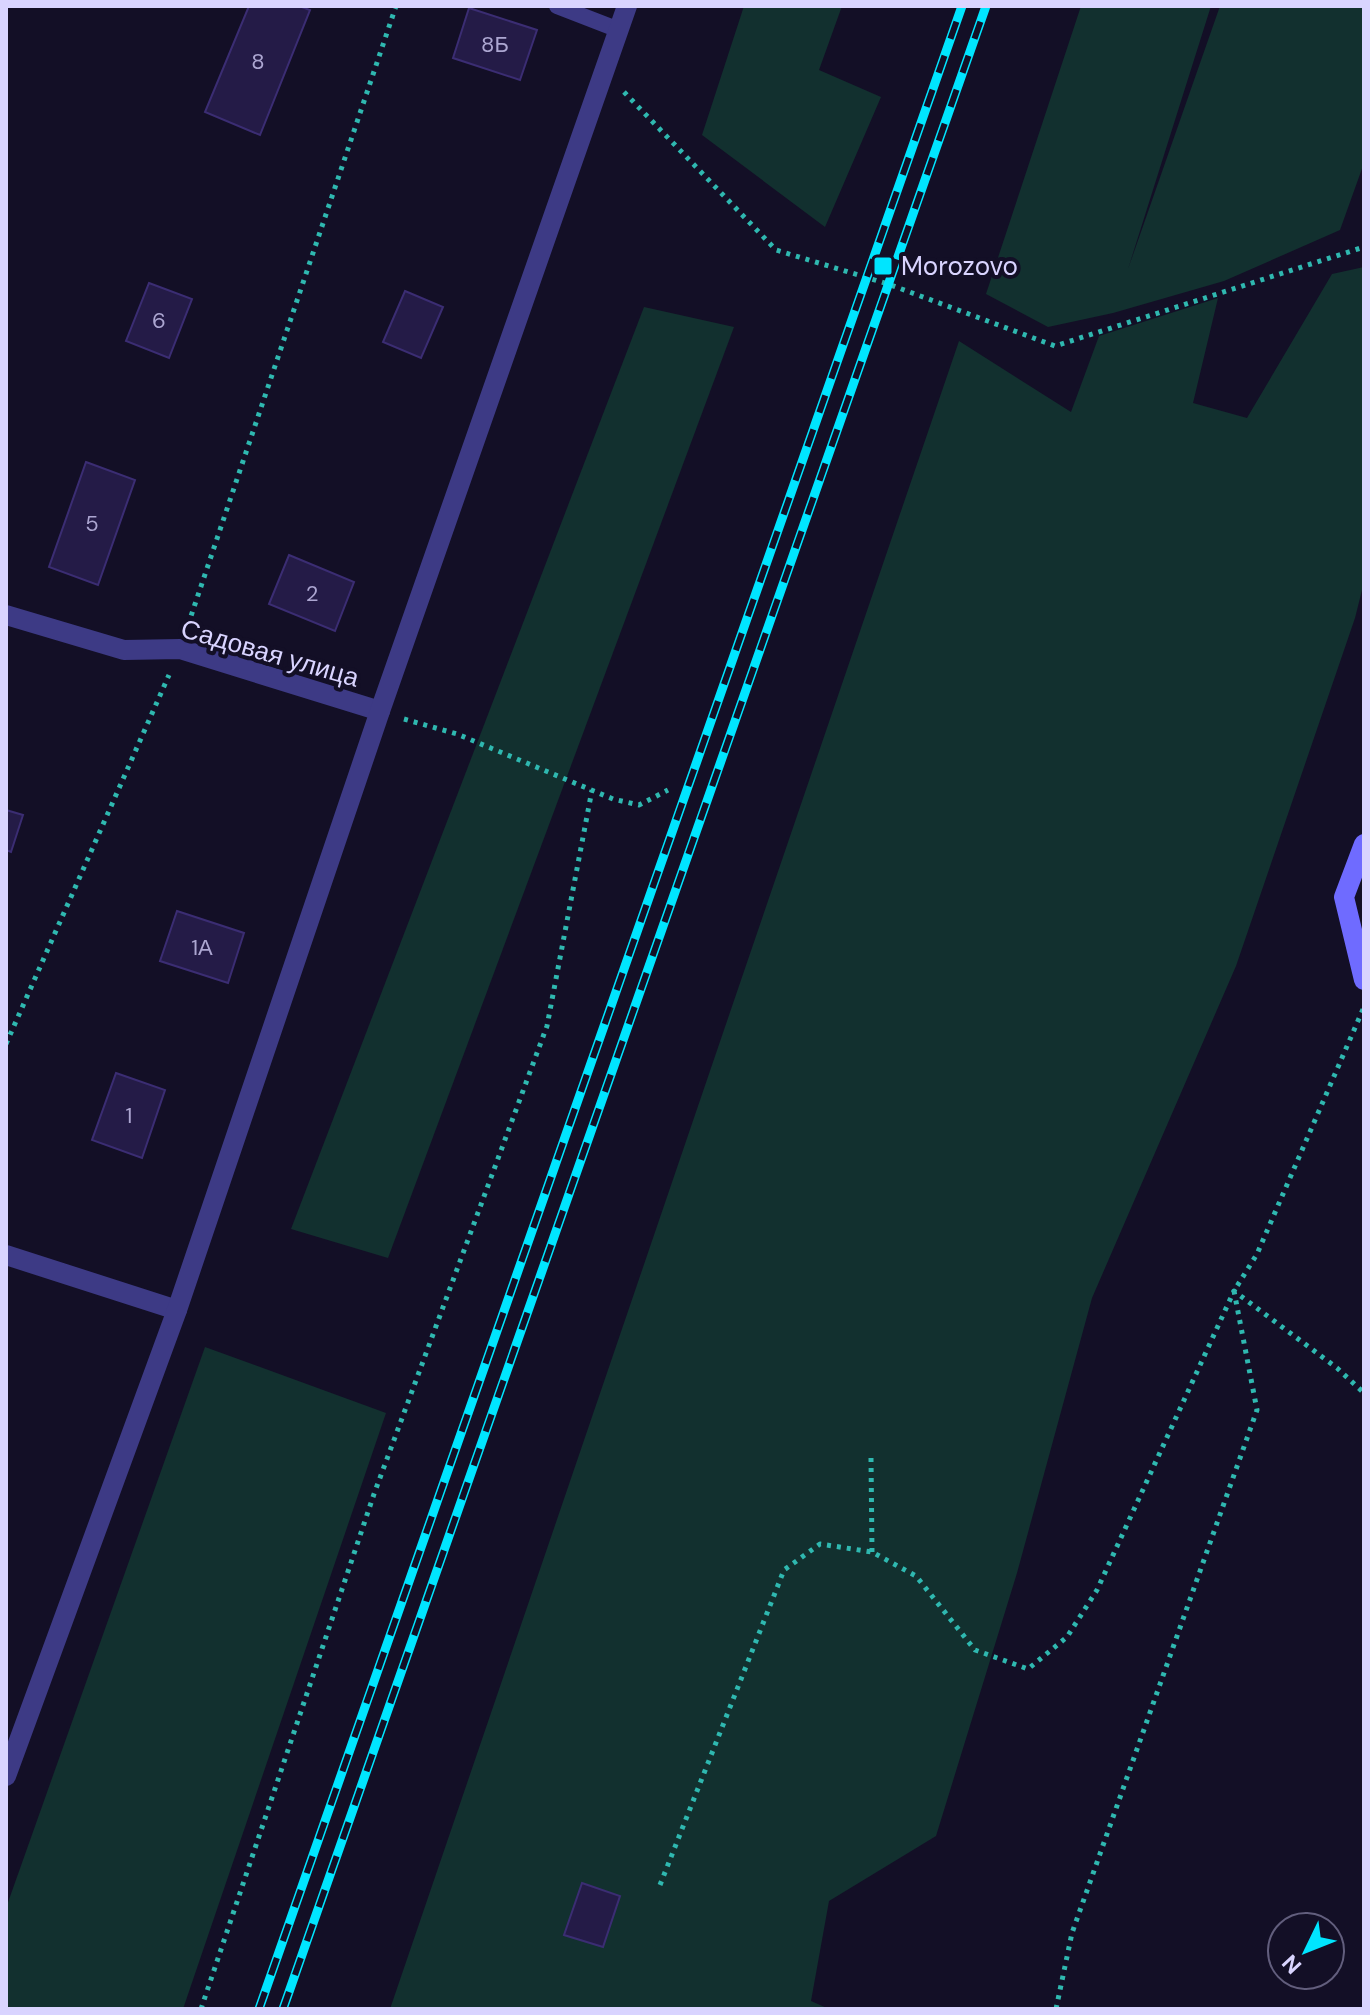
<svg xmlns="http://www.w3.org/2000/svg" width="1370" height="2015" viewBox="0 0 1370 2015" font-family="'DM Sans',sans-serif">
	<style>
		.green { fill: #12302f }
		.building { fill: #241b47; stroke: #3b2d73; stroke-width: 2 }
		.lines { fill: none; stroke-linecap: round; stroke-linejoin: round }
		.path { stroke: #2fb8b0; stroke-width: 5; stroke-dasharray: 4 6; stroke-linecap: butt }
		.lane { stroke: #3d3a85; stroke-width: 16 }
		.street { stroke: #3d3a85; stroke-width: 20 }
		.secondary { stroke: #6f6bff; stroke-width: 20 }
		.rail-casing { stroke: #00e5ff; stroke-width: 9 }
		.rail { stroke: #130f26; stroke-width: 6; stroke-dasharray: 18; stroke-linecap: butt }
		.poi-dot { fill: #00e5ff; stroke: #130f26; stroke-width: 3 }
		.labels { text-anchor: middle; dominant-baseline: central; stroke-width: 8; stroke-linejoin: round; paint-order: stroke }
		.number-label { font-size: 22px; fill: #aca6d1 }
		.poi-label { font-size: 26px; fill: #d9d4ff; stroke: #130f26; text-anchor: start }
		.street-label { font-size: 26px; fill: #d9d4ff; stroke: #130f26 }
	</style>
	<rect width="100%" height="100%" fill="#130f26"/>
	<g class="green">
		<polygon points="744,6 842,6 819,70 881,97 825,227 702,135"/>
		<polygon points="1081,6 1211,6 1128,269 1220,6 1364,6 1364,163 1340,230 1224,281 1113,313 1048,327 986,294"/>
		<polygon points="1364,267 1364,582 1355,618 1236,966 1092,1298 1017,1573 936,1836 829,1901 811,2001 829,2009 390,2009 959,341 1071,412 1099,336 1218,298 1193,403 1247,418 1332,274"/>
		<polygon points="644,307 734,327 388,1258 291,1229"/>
		<polygon points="205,1347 386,1413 183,2009 6,2009 6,1908"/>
	</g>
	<g class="building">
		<polygon points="249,6 299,6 310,10 260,135 205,112"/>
		<polygon points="469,8 537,30 520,80 453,58"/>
		<polygon points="149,283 192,299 169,358 126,341"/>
		<polygon points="405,291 443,307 421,358 383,342"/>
		<polygon points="86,462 135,480 98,585 49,567"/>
		<polygon points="289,555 354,582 335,631 269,604"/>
		<polygon points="6,810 23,815 11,852 6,850"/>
		<polygon points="177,911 244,933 228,983 160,961"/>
		<polygon points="116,1073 165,1090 142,1158 92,1140"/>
		<polygon points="582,1883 620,1896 603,1947 564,1935"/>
	</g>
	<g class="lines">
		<g class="path">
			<polyline points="624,92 776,250 888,284 1055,346 1364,247"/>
			<polyline points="188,625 396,6"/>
			<polyline points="404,719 457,734 613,799 639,805 668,790"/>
			<polyline points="6,1044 169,675"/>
			<polyline points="871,1458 872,1552"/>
			<polyline points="660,1885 784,1570 820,1544 872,1552 916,1576 975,1650 1028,1669 1067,1637 1097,1590 1234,1291 1337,1368 1364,1393"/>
			<polyline points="201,2009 374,1494 547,1026 592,790"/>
			<polyline points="1056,2009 1072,1933 1257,1410 1234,1291 1257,1254 1364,1007"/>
		</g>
		<polyline class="lane" points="557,6 619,30"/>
		<g class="street">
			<polyline points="6,615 124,650 180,649 380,711"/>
			<polyline points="6,1255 177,1310"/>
			<polyline points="6,1776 177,1310 380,711 627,6"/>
		</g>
		<polyline class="secondary" points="1364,844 1344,897 1364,980"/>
		<defs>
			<g id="rail">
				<polyline points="259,2009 962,6"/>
				<polyline points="283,2009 986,6"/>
			</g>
		</defs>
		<use href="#rail" class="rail-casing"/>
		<use href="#rail" class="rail"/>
	</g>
	<rect class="poi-dot" x="873" y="256" width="20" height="20" rx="4"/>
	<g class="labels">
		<g class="number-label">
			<text x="495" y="44">8Б</text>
			<text x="258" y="61">8</text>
			<text x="159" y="320">6</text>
			<text x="92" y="523">5</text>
			<text x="312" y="593">2</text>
			<text x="202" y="947">1А</text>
			<text x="129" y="1115">1</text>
		</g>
		<g class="poi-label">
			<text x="901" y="266">Morozovo</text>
		</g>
		<g class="street-label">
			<text transform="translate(270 653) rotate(16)">Садовая улица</text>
		</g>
	</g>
	<rect width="1370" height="2015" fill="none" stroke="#d9d4ff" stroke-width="16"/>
	<g transform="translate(1306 1951) rotate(227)"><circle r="38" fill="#130f26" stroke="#625e7d" stroke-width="2"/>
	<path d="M0-6L14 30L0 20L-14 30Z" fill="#00e5ff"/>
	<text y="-12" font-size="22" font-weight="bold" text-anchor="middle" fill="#d9d4ff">N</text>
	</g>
</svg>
